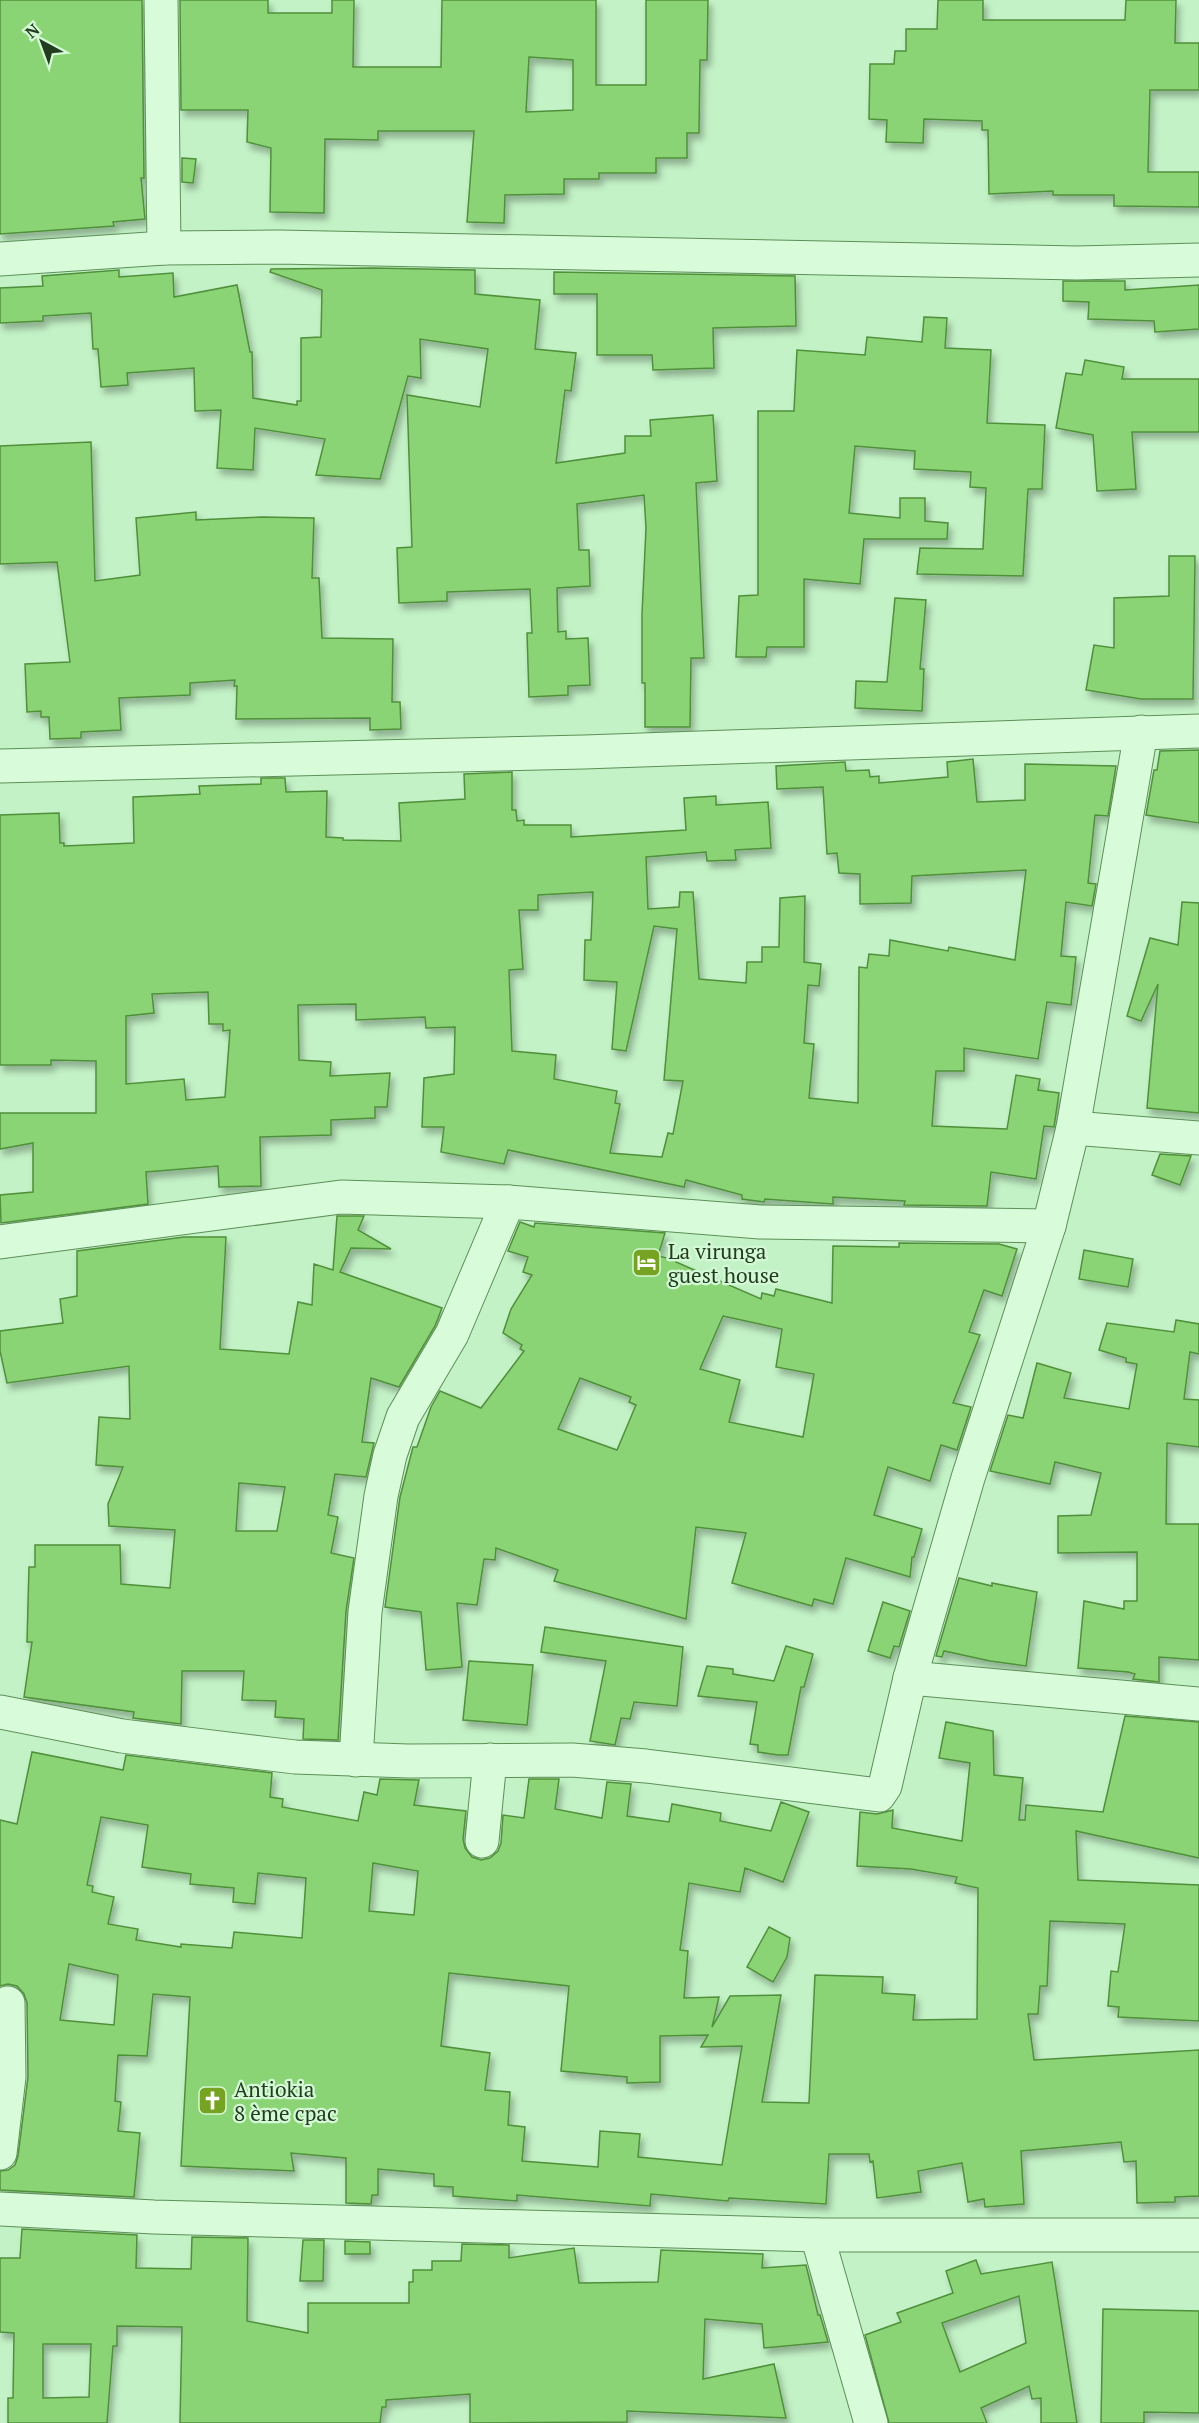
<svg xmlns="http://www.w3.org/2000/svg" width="1199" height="2423" viewBox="0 0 1199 2423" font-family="'PT Serif',serif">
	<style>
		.building { fill: #8bd476; stroke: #50903b; stroke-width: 1.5; fill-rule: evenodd; filter: url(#shadow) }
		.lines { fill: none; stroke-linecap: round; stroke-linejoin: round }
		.street-casing { stroke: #5e8f58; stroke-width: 35 }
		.street { stroke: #d8fcda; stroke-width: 33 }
		.labels { text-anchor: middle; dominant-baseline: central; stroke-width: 4.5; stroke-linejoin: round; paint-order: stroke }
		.poi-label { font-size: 21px; fill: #223d1d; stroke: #d4f9d6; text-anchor: start }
	</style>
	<defs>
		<filter id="shadow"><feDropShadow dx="3.5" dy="6" stdDeviation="3" flood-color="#0004"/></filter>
	</defs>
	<rect width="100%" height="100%" fill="#c3f2c6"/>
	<g class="building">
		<polygon points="0,0 142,0 144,178 141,178 145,219 113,222 114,226 0,234"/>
		<path d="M 180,0 L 268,0 L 268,13 L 332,13 L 332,0 L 354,0 L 353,67 L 441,67 L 442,0 L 596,0 L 596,85 L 646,85 L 646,0 L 708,0 L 707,60 L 700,60 L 699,133 L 687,133 L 687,158 L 656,158 L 656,173 L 599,173 L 599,179 L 564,179 L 564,194 L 505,195 L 504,223 L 467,222 L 474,131 L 378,131 L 378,140 L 325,139 L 324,213 L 270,212 L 271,148 L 247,142 L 248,110 L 181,110 ZM 529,57 L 573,60 L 573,110 L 526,112 Z"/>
		<polygon points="938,0 983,0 983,20 1125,20 1126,0 1176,0 1175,43 1199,43 1199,90 1150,90 1148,172 1199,172 1199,207 1114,206 1114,195 1053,195 1053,191 989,194 988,130 982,130 982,121 924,119 923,143 886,142 887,120 869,119 870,64 894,64 895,51 906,51 906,29 937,29"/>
		<polygon points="182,158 196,159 193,183 182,182"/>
		<polygon points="373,268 475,270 475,294 540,300 535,349 576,353 571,391 565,390 556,463 625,453 625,436 651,436 650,420 713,415 717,481 696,483 704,658 691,658 690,727 645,727 645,683 642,683 642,614 646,528 644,495 577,504 579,550 589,550 590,586 557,588 558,632 566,631 566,639 588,638 590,685 568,686 568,695 529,697 527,633 532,633 530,589 447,592 447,601 399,603 397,548 412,547 407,395 480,407 488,349 420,339 421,378 408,376 380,479 316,475 325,439 255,428 253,470 217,468 221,410 195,411 194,368 127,373 128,385 101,387 98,349 93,349 91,313 43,316 43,321 0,323 0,288 43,286 42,276 119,270 119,277 173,273 174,297 237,285 250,352 252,352 253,398 297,405 297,401 301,401 301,338 321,337 322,290 270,272 271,269"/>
		<polygon points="554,272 795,276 796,326 713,328 714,368 653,370 652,355 597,355 597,294 554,294"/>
		<polygon points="1063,281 1125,281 1125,290 1199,285 1199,329 1155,332 1154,321 1088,319 1089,302 1063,301"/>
		<polygon points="924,317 947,318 945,348 991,350 987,423 1045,425 1042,489 1028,489 1023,576 917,574 920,548 983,549 986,488 970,487 971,472 914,469 915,451 855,446 849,513 900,518 900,498 925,498 925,521 948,523 947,539 864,539 860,584 804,579 804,647 767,647 766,657 736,657 739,596 758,595 758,411 794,411 797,350 865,355 867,337 922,342"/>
		<polygon points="1085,360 1124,367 1122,379 1199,379 1199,432 1132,432 1136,489 1097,491 1093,435 1056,428 1066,373 1082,375"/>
		<polygon points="91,442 95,581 140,575 136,518 196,512 196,520 262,517 314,518 312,578 319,578 322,638 393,639 392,702 400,702 401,729 370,730 370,718 236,719 237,686 234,686 235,680 190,683 190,695 119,698 121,730 81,732 81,738 50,739 49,717 41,717 41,711 27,712 25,664 70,662 57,562 0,564 0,446"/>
		<polygon points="1169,556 1195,556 1193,699 1141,699 1086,690 1094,645 1114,648 1114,598 1169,596"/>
		<polygon points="895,598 926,600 920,669 924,669 922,711 855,708 856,681 887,682"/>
		<polygon points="1199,750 1199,823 1146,815 1154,770 1157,770 1160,751"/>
		<path d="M 973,759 L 977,802 L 1025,800 L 1025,764 L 1116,766 L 1108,816 L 1095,815 L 1088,883 L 1096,884 L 1092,906 L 1066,902 L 1061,956 L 1076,957 L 1071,1005 L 1047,1002 L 1038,1059 L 964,1048 L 964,1071 L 936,1071 L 932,1126 L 1007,1129 L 1016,1075 L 1040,1079 L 1038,1090 L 1059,1093 L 1054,1127 L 1044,1126 L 1036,1179 L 991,1172 L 987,1206 L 904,1205 L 905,1201 L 833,1197 L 833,1204 L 765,1199 L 764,1202 L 742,1199 L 742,1195 L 686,1180 L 684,1187 L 508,1150 L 504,1164 L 441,1152 L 444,1127 L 422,1127 L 424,1078 L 454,1074 L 455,1027 L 426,1028 L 425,1017 L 356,1020 L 356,1004 L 298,1005 L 299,1060 L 331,1062 L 330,1076 L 390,1073 L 387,1107 L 375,1107 L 375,1118 L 331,1120 L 331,1135 L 260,1137 L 261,1186 L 219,1187 L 218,1166 L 146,1172 L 148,1204 L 1,1223 L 0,1195 L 33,1192 L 33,1143 L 0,1149 L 0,1113 L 96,1113 L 96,1061 L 51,1060 L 51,1065 L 0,1065 L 0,815 L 59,813 L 60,843 L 64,843 L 64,846 L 134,843 L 133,797 L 200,794 L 199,786 L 261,784 L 261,778 L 285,778 L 286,792 L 327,791 L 326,837 L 343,838 L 343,840 L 401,841 L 399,803 L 465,799 L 464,774 L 512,772 L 512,810 L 516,810 L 517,821 L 524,820 L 524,825 L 571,825 L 571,837 L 686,830 L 684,798 L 716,796 L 716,805 L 768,802 L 771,848 L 735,850 L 736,860 L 707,861 L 706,852 L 646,857 L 648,909 L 679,907 L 680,892 L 693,892 L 699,979 L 746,983 L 747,962 L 762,962 L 762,947 L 779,947 L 780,898 L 805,896 L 804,962 L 821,964 L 819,986 L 808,985 L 804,1043 L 814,1044 L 809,1098 L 858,1103 L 859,967 L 867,968 L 869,954 L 889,956 L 890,940 L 948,951 L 949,947 L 1015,960 L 1026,870 L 912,876 L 911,903 L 860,904 L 860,874 L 839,873 L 837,853 L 827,854 L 823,787 L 777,789 L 776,766 L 845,762 L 846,771 L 869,770 L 870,777 L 879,776 L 879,783 L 948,777 L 947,762 ZM 593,892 L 591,940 L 585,940 L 584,980 L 617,982 L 612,1049 L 626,1051 L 654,926 L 677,929 L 664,1080 L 683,1081 L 673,1134 L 668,1133 L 662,1157 L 610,1153 L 620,1104 L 615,1103 L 617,1091 L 554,1079 L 556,1055 L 512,1051 L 509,970 L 523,969 L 519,910 L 538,910 L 538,895 ZM 208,992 L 209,1024 L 223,1024 L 223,1031 L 230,1030 L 225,1097 L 186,1100 L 184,1079 L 126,1084 L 126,1016 L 154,1013 L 152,994 Z"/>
		<polygon points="1182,902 1199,903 1199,1113 1147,1108 1158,984 1141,1021 1127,1016 1150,938 1178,945"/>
		<polygon points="1160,1154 1191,1156 1180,1185 1152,1175"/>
		<path d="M 337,1216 L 364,1216 L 358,1230 L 391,1249 L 351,1248 L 340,1272 L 442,1308 L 435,1326 L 399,1387 L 371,1378 L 362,1442 L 374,1443 L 366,1477 L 335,1474 L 328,1515 L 338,1517 L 331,1553 L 354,1558 L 346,1611 L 338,1740 L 303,1739 L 304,1719 L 275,1717 L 276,1701 L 242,1700 L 244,1671 L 182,1671 L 181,1724 L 133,1718 L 134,1712 L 24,1697 L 32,1642 L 27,1642 L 29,1567 L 35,1567 L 35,1545 L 120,1545 L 121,1584 L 170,1588 L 175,1530 L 109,1526 L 108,1504 L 123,1467 L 96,1465 L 99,1417 L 130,1419 L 129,1366 L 7,1383 L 0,1351 L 0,1331 L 63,1323 L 60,1299 L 77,1296 L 77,1251 L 184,1237 L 226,1237 L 220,1349 L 289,1354 L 298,1302 L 312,1305 L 314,1264 L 333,1270 ZM 239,1483 L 285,1487 L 277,1531 L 236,1531 Z"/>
		<path d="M 520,1222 L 534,1227 L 535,1223 L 665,1233 L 658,1256 L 676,1260 L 676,1262 L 761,1299 L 762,1293 L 774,1296 L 776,1289 L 832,1303 L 833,1246 L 899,1247 L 899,1243 L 999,1244 L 1017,1249 L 1002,1296 L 984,1290 L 969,1332 L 980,1335 L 953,1403 L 971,1407 L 957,1450 L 941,1445 L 930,1481 L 888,1467 L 874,1515 L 922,1529 L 914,1557 L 912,1557 L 910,1577 L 846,1558 L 833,1604 L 814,1599 L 812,1606 L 732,1583 L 746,1533 L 696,1527 L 686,1619 L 554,1581 L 558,1570 L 496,1548 L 495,1560 L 484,1559 L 477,1605 L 457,1603 L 462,1667 L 426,1670 L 421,1612 L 385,1607 L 400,1497 L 413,1447 L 417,1447 L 431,1407 L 440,1391 L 481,1408 L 524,1351 L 520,1349 L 522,1345 L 503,1333 L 511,1309 L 532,1275 L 523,1272 L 528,1257 L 508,1251 ZM 723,1316 L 782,1329 L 776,1367 L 814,1374 L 803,1437 L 729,1422 L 740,1380 L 700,1369 ZM 580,1378 L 631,1397 L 629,1402 L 636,1405 L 617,1450 L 558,1429 Z"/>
		<polygon points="1084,1250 1133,1259 1128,1287 1079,1279"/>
		<polygon points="1176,1320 1199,1324 1199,1354 1190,1352 1184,1399 1199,1400 1199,1447 1167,1443 1166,1524 1199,1524 1199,1660 1159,1657 1159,1682 1133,1679 1135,1674 1128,1672 1078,1668 1084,1601 1124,1609 1124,1601 1137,1601 1137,1552 1058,1553 1058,1516 1091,1515 1101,1473 1055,1462 1050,1484 990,1471 1008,1415 1023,1418 1037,1363 1071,1373 1064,1398 1129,1409 1137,1364 1126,1362 1126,1358 1099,1350 1107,1323 1174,1332"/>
		<polygon points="959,1578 992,1586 992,1583 1037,1592 1026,1666 990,1661 944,1651 942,1657 936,1656"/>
		<polygon points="883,1602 910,1611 899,1647 894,1646 890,1658 868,1651"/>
		<polygon points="545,1627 683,1647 677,1706 634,1702 630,1719 621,1718 615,1745 590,1741 606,1661 541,1652"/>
		<polygon points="786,1646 813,1654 804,1687 801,1687 788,1755 778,1755 758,1752 758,1745 750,1744 757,1702 698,1696 707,1666 733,1669 733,1674 774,1681"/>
		<polygon points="469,1661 533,1665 527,1725 463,1720"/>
		<path d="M 1125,1716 L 1199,1722 L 1199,1858 L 1076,1831 L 1078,1880 L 1199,1885 L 1199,2021 L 1118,2017 L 1119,2007 L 1108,2006 L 1111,1971 L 1118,1972 L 1125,1924 L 1050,1921 L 1047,1986 L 1040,1986 L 1038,2014 L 1028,2014 L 1034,2060 L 1199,2050 L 1199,2196 L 1175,2197 L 1175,2202 L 1137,2203 L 1136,2161 L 1124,2162 L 1121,2142 L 1021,2151 L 1024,2204 L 985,2207 L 984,2199 L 968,2202 L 962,2163 L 918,2171 L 921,2192 L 877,2198 L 873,2161 L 870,2162 L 869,2154 L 829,2154 L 826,2204 L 729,2198 L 728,2201 L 651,2194 L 650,2206 L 517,2195 L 517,2201 L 453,2196 L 453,2187 L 434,2186 L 434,2174 L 378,2169 L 378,2195 L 372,2195 L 371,2204 L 346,2203 L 346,2158 L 291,2153 L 294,2171 L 181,2166 L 190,1997 L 153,1994 L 147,2056 L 118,2055 L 115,2101 L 121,2102 L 118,2131 L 140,2133 L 134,2197 L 0,2190 L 0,2171 L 8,2170 L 15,2165 L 18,2156 L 28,2077 L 27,2003 L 24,1994 L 17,1986 L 8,1984 L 0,1986 L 0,1820 L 17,1824 L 32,1752 L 123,1770 L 126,1755 L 272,1773 L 270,1797 L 283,1799 L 282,1807 L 358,1821 L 364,1792 L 377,1795 L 380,1779 L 419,1780 L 414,1805 L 466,1811 L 463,1839 L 465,1848 L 472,1857 L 481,1860 L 490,1858 L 498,1851 L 501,1843 L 503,1815 L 524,1818 L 529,1779 L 559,1779 L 555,1809 L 602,1818 L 607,1782 L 631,1784 L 627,1816 L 669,1822 L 672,1804 L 721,1813 L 720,1821 L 771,1831 L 781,1802 L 809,1812 L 783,1882 L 745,1868 L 740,1892 L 689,1883 L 680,1950 L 688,1951 L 684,1998 L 719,1997 L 712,2027 L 730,1996 L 781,1995 L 762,2102 L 809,2103 L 815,1975 L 883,1977 L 882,1993 L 915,1995 L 913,2020 L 977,2019 L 978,1888 L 955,1883 L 957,1877 L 911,1869 L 857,1866 L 860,1812 L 877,1814 L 893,1810 L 892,1828 L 962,1841 L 970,1763 L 939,1758 L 946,1722 L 993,1731 L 994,1775 L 1023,1778 L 1019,1820 L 1025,1820 L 1026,1805 L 1103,1812 ZM 101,1817 L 148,1825 L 142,1867 L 191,1874 L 190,1884 L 234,1888 L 233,1902 L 255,1904 L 258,1873 L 306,1878 L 302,1938 L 234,1932 L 232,1948 L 181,1944 L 181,1947 L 136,1940 L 138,1929 L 108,1924 L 114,1897 L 92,1892 L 93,1886 L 87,1885 ZM 373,1863 L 418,1871 L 414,1915 L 369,1911 ZM 69,1964 L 118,1975 L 114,2025 L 60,2020 ZM 449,1973 L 569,1986 L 561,2071 L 627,2077 L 627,2083 L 660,2082 L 660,2036 L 708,2035 L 701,2047 L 742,2046 L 722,2165 L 638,2157 L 640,2134 L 600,2131 L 598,2167 L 522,2161 L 525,2127 L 508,2125 L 510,2092 L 485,2090 L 490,2053 L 441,2046 Z"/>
		<polygon points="769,1927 790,1938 787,1957 773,1982 747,1967"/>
		<path d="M 22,2229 L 137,2235 L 136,2268 L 191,2269 L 192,2237 L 248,2238 L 247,2321 L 308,2333 L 308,2303 L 409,2303 L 409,2282 L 413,2282 L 413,2270 L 432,2270 L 432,2261 L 461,2261 L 462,2244 L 509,2245 L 509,2258 L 574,2248 L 579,2283 L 658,2282 L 661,2250 L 763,2254 L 762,2268 L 806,2265 L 818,2315 L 820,2315 L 828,2342 L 764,2348 L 762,2324 L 705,2319 L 703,2379 L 774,2364 L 786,2418 L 627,2411 L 627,2422 L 470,2423 L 470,2394 L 386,2400 L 386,2407 L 382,2407 L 380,2423 L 180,2423 L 182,2327 L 117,2326 L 117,2346 L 113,2346 L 107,2423 L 8,2423 L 8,2398 L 13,2398 L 14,2333 L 0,2332 L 0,2258 L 20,2258 ZM 43,2344 L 91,2344 L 89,2397 L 43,2398 Z"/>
		<polygon points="303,2240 324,2240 323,2281 300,2281"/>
		<polygon points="345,2241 370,2242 370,2254 345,2254"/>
		<path d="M 976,2260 L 981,2274 L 1052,2262 L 1077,2423 L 1041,2423 L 1041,2398 L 1032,2399 L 1029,2386 L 981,2408 L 987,2423 L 889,2423 L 865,2335 L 901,2322 L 897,2313 L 953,2293 L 946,2271 ZM 1019,2296 L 1026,2343 L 960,2372 L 942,2323 Z"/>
		<polygon points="1103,2309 1199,2311 1199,2413 1144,2412 1144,2423 1101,2423"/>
	</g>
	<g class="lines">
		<defs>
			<g id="street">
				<polyline points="161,0 164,248"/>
				<polyline points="0,259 164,248 279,247 1077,263 1199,260"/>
				<polyline points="0,766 584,752 1199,731"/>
				<polyline points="1073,1128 1199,1138"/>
				<polyline points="0,1242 341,1197 508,1202 760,1222 1049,1226"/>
				<polyline points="910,1678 1199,1704"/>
				<polyline points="0,1712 122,1736 295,1757 408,1761 572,1760 646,1766 879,1795 885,1786 910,1678 968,1478 1049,1226 1073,1128 1141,732"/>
				<polyline points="356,1760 365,1612 381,1496 390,1455 403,1417 452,1334 508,1202"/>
				<polyline points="482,1841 490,1760"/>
				<polyline points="0,2153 9,2077 8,2003"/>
				<polyline points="0,2209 154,2217 817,2235 1199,2235"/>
				<polyline points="817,2235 871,2423"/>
			</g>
		</defs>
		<use href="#street" class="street-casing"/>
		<use href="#street" class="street"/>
	</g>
	<defs>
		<symbol id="hotel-square" viewBox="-11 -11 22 22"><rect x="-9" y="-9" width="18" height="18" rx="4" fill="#76a422" stroke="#d4f9d6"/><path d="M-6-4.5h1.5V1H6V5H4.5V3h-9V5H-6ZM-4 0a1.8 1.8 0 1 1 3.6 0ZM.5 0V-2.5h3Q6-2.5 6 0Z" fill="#fff"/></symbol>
		<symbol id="church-square" viewBox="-11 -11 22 22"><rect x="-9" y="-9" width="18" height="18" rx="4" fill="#76a422" stroke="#d4f9d6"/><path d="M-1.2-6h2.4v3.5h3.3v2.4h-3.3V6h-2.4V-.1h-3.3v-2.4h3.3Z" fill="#fff"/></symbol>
	</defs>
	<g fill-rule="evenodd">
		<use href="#hotel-square" x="630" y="1246" width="33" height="33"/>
		<use href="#church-square" x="196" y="2084" width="33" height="33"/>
	</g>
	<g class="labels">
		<g class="poi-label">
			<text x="668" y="1251">La virunga<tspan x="668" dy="24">guest house</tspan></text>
			<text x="234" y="2089">Antiokia<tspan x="234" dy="24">8 ème cpac</tspan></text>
		</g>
	</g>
	<g transform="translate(42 42) rotate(319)" stroke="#d4f9d6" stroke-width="4.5" paint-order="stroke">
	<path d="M0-4.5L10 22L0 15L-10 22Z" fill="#223d1d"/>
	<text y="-9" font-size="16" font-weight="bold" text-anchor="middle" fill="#223d1d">N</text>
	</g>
</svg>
